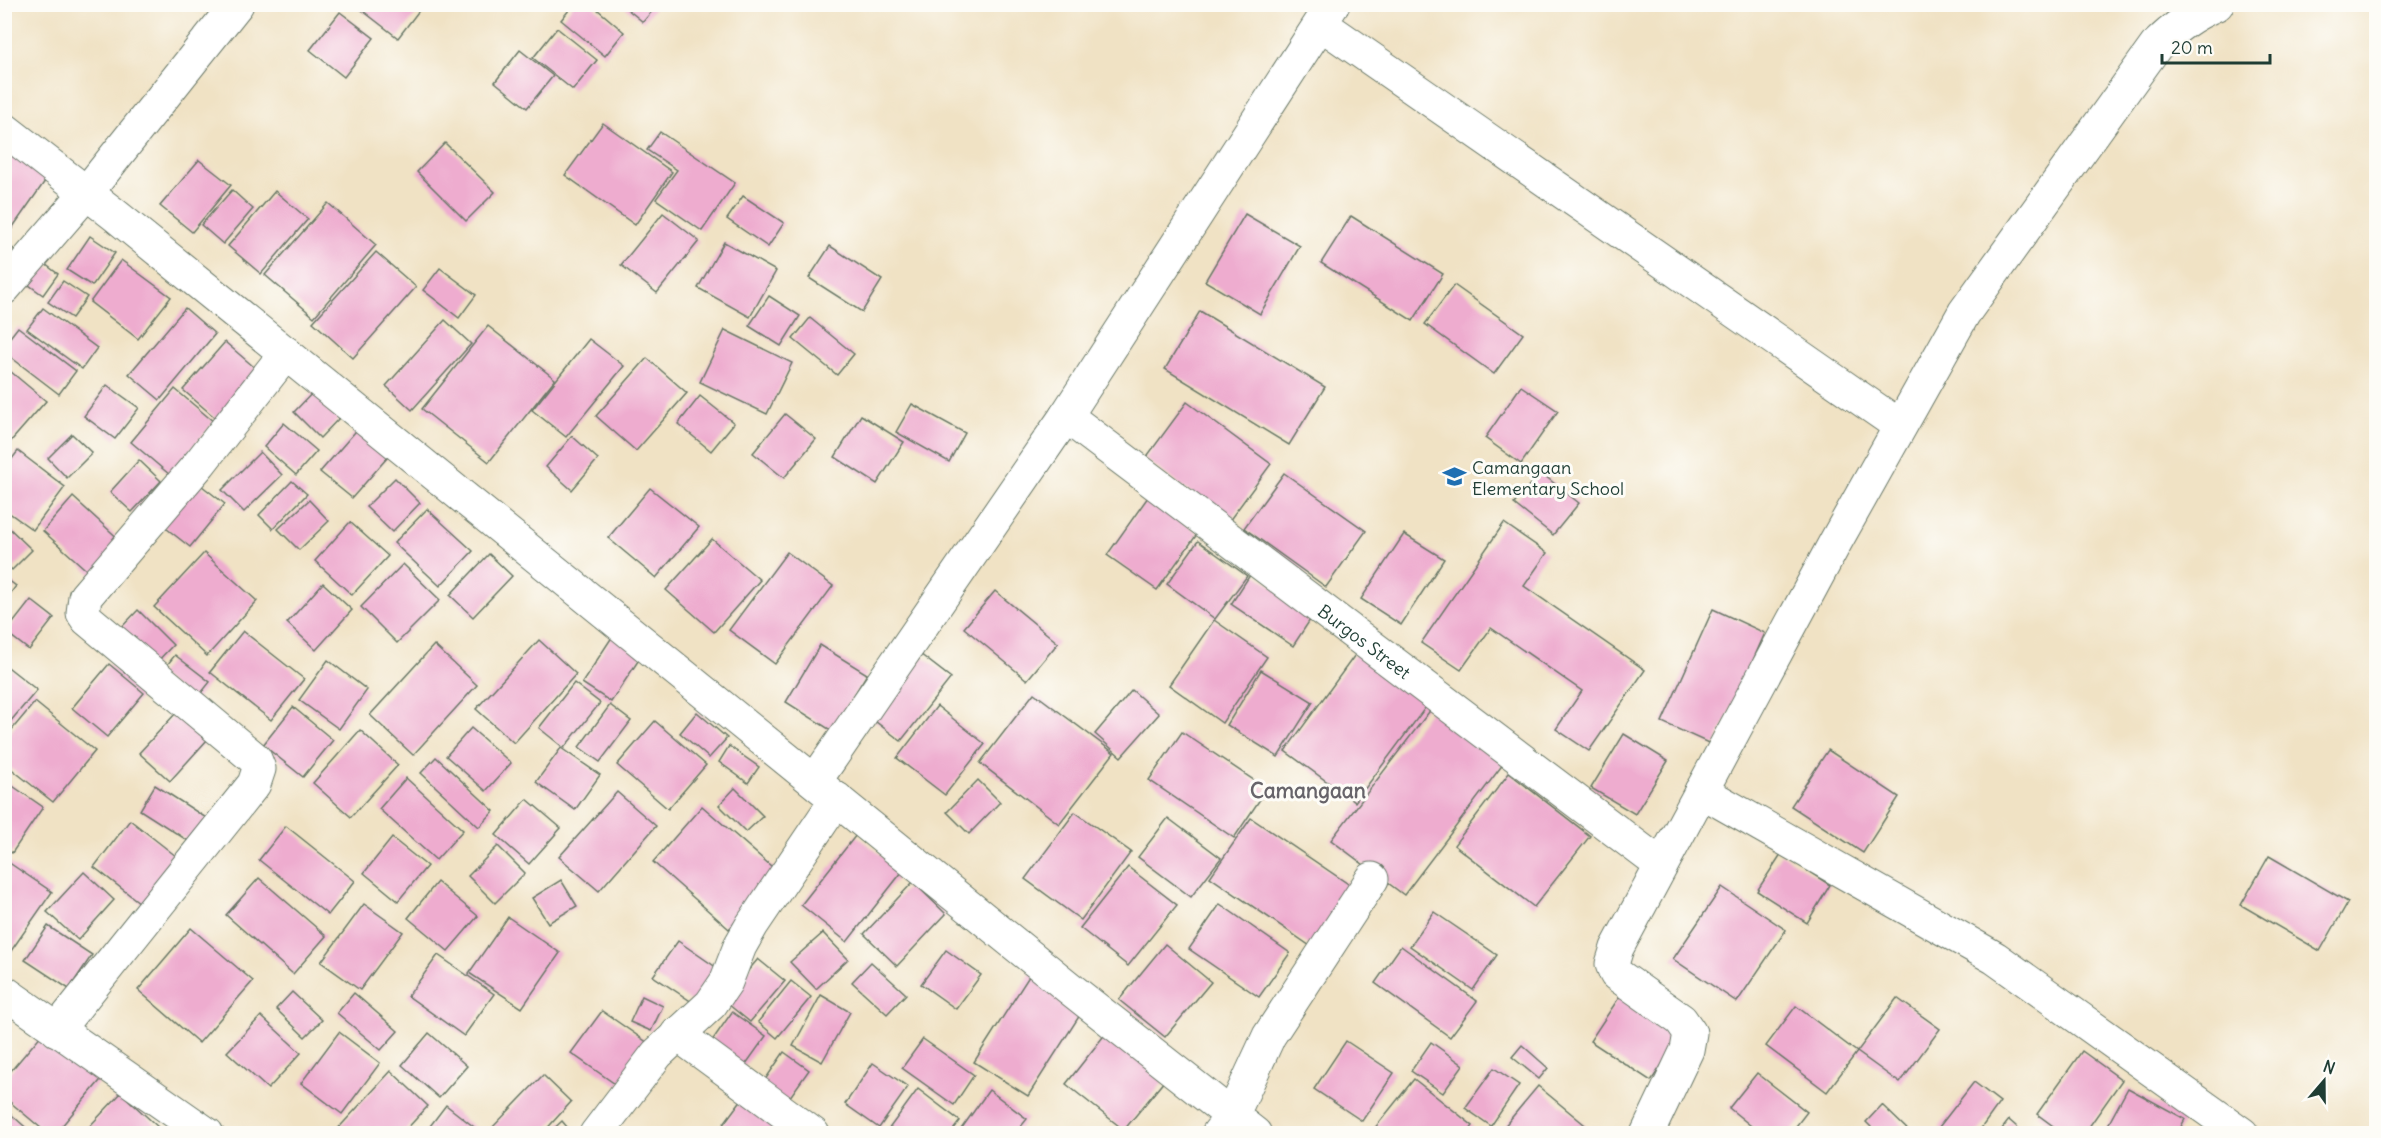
<svg xmlns="http://www.w3.org/2000/svg" width="2381" height="1138" viewBox="0 0 2381 1138" font-family="Delius,sans-serif">
	<style>
		.building { fill: #eeaccf }
		.lines { fill: none; stroke-linecap: round; stroke-linejoin: round }
		.street-casing { stroke: #687766; stroke-width: 35 }
		.secondary-casing { stroke: #687766; stroke-width: 35 }
		.street { stroke: #fff; stroke-width: 33 }
		.secondary { stroke: #fff; stroke-width: 33 }
		.labels { text-anchor: middle; dominant-baseline: central; stroke-width: 6; stroke-linejoin: round; paint-order: stroke }
		.poi-label { font-size: 18px; fill: #1f3d34; stroke: #fdfcf7; text-anchor: start }
		.street-label { font-size: 18px; fill: #1f3d34; stroke: #fdfcf7 }
		.quarter-label { font-size: 21px; font-weight: bold; fill: #67646a; stroke: #fdfcf7 }
	</style>
	<rect width="100%" height="100%" fill="#fdfcf7"/>
	<filter id="ink" filterUnits="userSpaceOnUse"><feTurbulence type="fractalNoise" baseFrequency=".0167" numOctaves="2"/><feDisplacementMap in="SourceGraphic" scale="12" xChannelSelector="R" yChannelSelector="G"/><feConvolveMatrix kernelMatrix="1 2 1 2 8 2 1 2 1" color-interpolation-filters="sRGB"/></filter>
	<filter id="wash" filterUnits="userSpaceOnUse"><feTurbulence type="fractalNoise" baseFrequency=".008" numOctaves="4" result="noise"/><feDisplacementMap in="SourceGraphic" scale="24" xChannelSelector="R" yChannelSelector="G"/><feGaussianBlur stdDeviation="1.35" result="paint"/><feColorMatrix in="noise" values="0 0 0 0 0 0 0 0 0 0 0 0 0 0 0 0 0 1.4 0 .05"/><feComposite in="paint" operator="in"/></filter>
	<g filter="url(#wash)">
		<rect width="100%" height="100%" fill="#f0e2c4"/>
		<g id="blocks">
			<g class="building">
				<polygon points="354,4 424,4 398,38"/>
				<polygon points="574,4 591,4 624,32 605,56 561,20"/>
				<polygon points="621,4 658,4 643,22"/>
				<polygon points="340,12 374,38 344,77 310,50"/>
				<polygon points="557,28 597,60 573,90 533,58"/>
				<polygon points="520,50 553,76 527,108 495,82"/>
				<polygon points="603,123 672,172 635,225 565,175"/>
				<polygon points="660,132 735,183 702,231 656,199 677,170 647,150"/>
				<polygon points="445,143 495,192 466,221 417,172"/>
				<polygon points="4,149 50,174 8,234 4,232"/>
				<polygon points="199,160 231,185 192,232 160,206"/>
				<polygon points="232,190 253,209 223,244 201,225"/>
				<polygon points="275,191 308,219 261,274 228,246"/>
				<polygon points="743,196 784,223 768,247 727,219"/>
				<polygon points="328,203 376,245 314,317 265,275"/>
				<polygon points="663,213 699,241 657,293 621,265"/>
				<polygon points="1245,214 1300,246 1260,314 1205,281"/>
				<polygon points="1351,216 1443,274 1413,321 1321,263"/>
				<polygon points="90,236 115,253 92,286 67,270"/>
				<polygon points="4,241 16,251 4,263"/>
				<polygon points="724,242 776,271 750,317 698,288"/>
				<polygon points="830,246 882,280 862,312 809,278"/>
				<polygon points="376,252 416,287 353,358 313,322"/>
				<polygon points="121,260 171,297 138,339 90,302"/>
				<polygon points="45,264 58,274 43,295 29,285"/>
				<polygon points="440,268 476,295 459,318 423,290"/>
				<polygon points="63,281 87,297 72,318 48,302"/>
				<polygon points="1454,285 1523,334 1494,374 1425,324"/>
				<polygon points="769,296 800,316 781,346 749,326"/>
				<polygon points="43,308 97,348 82,369 27,329"/>
				<polygon points="185,308 215,334 160,400 129,374"/>
				<polygon points="1200,311 1325,387 1289,445 1165,369"/>
				<polygon points="810,318 854,354 837,375 793,339"/>
				<polygon points="445,320 471,344 412,410 386,386"/>
				<polygon points="488,326 555,379 489,462 422,409"/>
				<polygon points="18,327 76,371 59,394 4,352 4,345"/>
				<polygon points="725,330 792,363 767,414 700,382"/>
				<polygon points="589,339 624,366 566,437 532,410"/>
				<polygon points="225,342 261,373 219,421 183,390"/>
				<polygon points="647,358 687,393 636,451 596,416"/>
				<polygon points="4,366 46,401 4,449"/>
				<polygon points="107,385 139,408 115,439 84,416"/>
				<polygon points="1521,386 1558,411 1521,464 1485,438"/>
				<polygon points="317,388 343,414 320,438 294,412"/>
				<polygon points="175,389 214,422 170,475 131,442"/>
				<polygon points="700,396 734,423 711,451 678,424"/>
				<polygon points="1187,402 1271,464 1229,521 1145,459"/>
				<polygon points="912,404 965,433 949,462 896,432"/>
				<polygon points="785,414 816,439 784,478 753,453"/>
				<polygon points="861,415 904,442 877,484 835,457"/>
				<polygon points="284,423 317,451 296,475 264,447"/>
				<polygon points="362,424 394,450 352,498 320,472"/>
				<polygon points="72,434 92,453 67,478 48,458"/>
				<polygon points="572,436 598,459 572,490 546,467"/>
				<polygon points="18,451 65,487 33,530 4,509 4,469"/>
				<polygon points="260,452 282,475 244,512 222,490"/>
				<polygon points="139,460 161,481 132,512 110,492"/>
				<polygon points="1540,472 1579,503 1553,535 1514,504"/>
				<polygon points="1284,473 1366,531 1326,587 1244,528"/>
				<polygon points="395,478 420,503 392,532 366,507"/>
				<polygon points="292,481 307,494 273,529 259,515"/>
				<polygon points="197,482 225,504 190,547 162,525"/>
				<polygon points="650,488 699,527 656,578 608,538"/>
				<polygon points="73,497 123,543 93,576 43,531"/>
				<polygon points="1148,497 1198,533 1157,590 1107,555"/>
				<polygon points="309,500 329,521 299,550 278,529"/>
				<polygon points="427,509 473,551 440,586 394,543"/>
				<polygon points="350,522 388,556 352,595 315,561"/>
				<polygon points="4,523 32,550 12,570 4,562"/>
				<polygon points="1504,523 1547,553 1524,586 1645,670 1589,751 1556,729 1582,691 1491,628 1461,670 1421,643"/>
				<polygon points="1404,534 1444,559 1401,625 1361,599"/>
				<polygon points="712,539 760,580 714,632 666,590"/>
				<polygon points="1198,541 1247,576 1215,619 1167,584"/>
				<polygon points="787,552 833,586 775,664 729,630"/>
				<polygon points="204,553 257,601 207,656 154,607"/>
				<polygon points="489,554 512,576 473,617 450,595"/>
				<polygon points="403,564 440,600 397,643 361,607"/>
				<polygon points="1252,572 1314,614 1293,646 1231,604"/>
				<polygon points="4,577 16,586 4,602"/>
				<polygon points="323,583 352,610 316,650 287,623"/>
				<polygon points="995,591 1058,643 1027,680 964,628"/>
				<polygon points="31,600 54,618 29,650 6,632"/>
				<polygon points="1713,609 1765,633 1715,746 1662,722"/>
				<polygon points="138,610 173,645 153,666 117,632"/>
				<polygon points="1214,620 1267,657 1222,723 1169,685"/>
				<polygon points="243,631 304,679 271,720 210,672"/>
				<polygon points="616,631 646,649 611,702 582,683"/>
				<polygon points="539,640 576,674 514,743 476,709"/>
				<polygon points="434,645 477,685 413,755 370,715"/>
				<polygon points="820,645 867,674 832,731 786,702"/>
				<polygon points="1360,648 1431,700 1355,802 1285,751"/>
				<polygon points="920,654 951,678 901,741 871,718"/>
				<polygon points="175,655 210,682 194,702 159,675"/>
				<polygon points="328,660 367,690 339,729 299,700"/>
				<polygon points="4,664 37,690 4,729"/>
				<polygon points="109,664 144,693 107,737 72,708"/>
				<polygon points="1261,670 1313,702 1278,757 1227,725"/>
				<polygon points="574,683 600,703 564,748 539,728"/>
				<polygon points="1132,690 1159,714 1121,757 1095,734"/>
				<polygon points="1034,693 1114,753 1059,824 980,763"/>
				<polygon points="35,702 95,751 53,802 4,763 4,739"/>
				<polygon points="610,705 631,721 600,762 579,747"/>
				<polygon points="937,706 985,744 945,795 897,758"/>
				<polygon points="293,707 333,740 303,777 263,745"/>
				<polygon points="1432,708 1504,763 1404,895 1331,840"/>
				<polygon points="697,712 727,738 709,758 680,733"/>
				<polygon points="176,713 207,740 170,781 139,753"/>
				<polygon points="655,721 706,765 668,809 617,765"/>
				<polygon points="471,728 511,763 486,791 446,756"/>
				<polygon points="360,730 398,765 351,817 313,783"/>
				<polygon points="1182,732 1267,789 1234,838 1149,780"/>
				<polygon points="1624,734 1668,761 1635,814 1591,788"/>
				<polygon points="729,746 759,767 748,783 719,762"/>
				<polygon points="561,748 600,775 575,810 536,782"/>
				<polygon points="1828,750 1899,797 1863,853 1791,806"/>
				<polygon points="436,757 494,811 479,827 421,773"/>
				<polygon points="1509,773 1590,836 1534,907 1454,845"/>
				<polygon points="406,778 463,830 436,860 379,809"/>
				<polygon points="4,780 43,807 12,853 4,848"/>
				<polygon points="978,780 1000,802 969,834 947,812"/>
				<polygon points="155,785 211,821 196,846 140,810"/>
				<polygon points="735,788 763,816 746,832 719,805"/>
				<polygon points="617,792 656,826 599,891 559,857"/>
				<polygon points="527,799 561,828 529,864 496,835"/>
				<polygon points="702,806 779,873 729,929 653,862"/>
				<polygon points="1075,812 1131,852 1081,920 1025,879"/>
				<polygon points="1168,818 1221,858 1191,897 1138,857"/>
				<polygon points="1251,818 1357,890 1316,950 1210,877"/>
				<polygon points="130,820 181,860 144,906 94,867"/>
				<polygon points="286,826 355,881 328,915 259,860"/>
				<polygon points="856,835 902,872 847,942 801,905"/>
				<polygon points="392,838 427,866 398,901 364,873"/>
				<polygon points="498,846 525,873 495,903 468,876"/>
				<polygon points="1781,854 1830,885 1807,923 1757,891"/>
				<polygon points="2269,856 2348,902 2320,951 2241,905"/>
				<polygon points="5,860 52,892 11,951 5,947"/>
				<polygon points="1128,867 1177,905 1128,966 1080,928"/>
				<polygon points="84,872 114,900 78,940 47,912"/>
				<polygon points="259,878 326,936 293,974 226,915"/>
				<polygon points="561,880 577,906 548,923 532,898"/>
				<polygon points="437,882 478,916 448,951 408,918"/>
				<polygon points="913,882 946,914 897,966 864,934"/>
				<polygon points="1722,887 1786,930 1737,1002 1673,959"/>
				<polygon points="364,904 403,932 360,990 321,962"/>
				<polygon points="1220,904 1290,953 1259,997 1189,949"/>
				<polygon points="1434,912 1497,955 1473,990 1410,946"/>
				<polygon points="508,917 560,953 522,1008 469,973"/>
				<polygon points="48,926 92,955 69,989 25,960"/>
				<polygon points="191,928 253,981 199,1043 138,990"/>
				<polygon points="823,933 848,959 816,989 790,962"/>
				<polygon points="678,941 720,970 695,1004 653,976"/>
				<polygon points="1165,944 1211,982 1165,1037 1119,1000"/>
				<polygon points="1401,946 1477,1001 1450,1037 1375,983"/>
				<polygon points="946,950 981,975 956,1009 921,984"/>
				<polygon points="438,955 494,994 464,1036 408,996"/>
				<polygon points="758,959 785,981 750,1022 723,1000"/>
				<polygon points="871,962 906,994 887,1014 852,982"/>
				<polygon points="1033,970 1087,1004 1028,1096 974,1062"/>
				<polygon points="791,981 811,997 777,1038 758,1022"/>
				<polygon points="292,992 322,1020 305,1037 276,1009"/>
				<polygon points="354,993 398,1031 381,1050 337,1013"/>
				<polygon points="821,995 850,1012 822,1062 793,1046"/>
				<polygon points="642,996 663,1006 651,1031 630,1022"/>
				<polygon points="1620,996 1681,1036 1651,1081 1590,1041"/>
				<polygon points="1897,998 1940,1029 1900,1083 1857,1052 1827,1092 1766,1046 1796,1006 1857,1052"/>
				<polygon points="602,1011 648,1043 618,1086 571,1053"/>
				<polygon points="732,1012 766,1036 741,1071 707,1048"/>
				<polygon points="261,1016 301,1053 268,1089 227,1052"/>
				<polygon points="48,1027 105,1075 55,1134 48,1134 4,1097 4,1079"/>
				<polygon points="1110,1028 1169,1075 1124,1130 1066,1084"/>
				<polygon points="339,1032 380,1063 342,1114 301,1083"/>
				<polygon points="429,1033 467,1066 439,1098 402,1065"/>
				<polygon points="923,1039 974,1075 954,1105 902,1068"/>
				<polygon points="1346,1041 1394,1073 1362,1121 1314,1089"/>
				<polygon points="1431,1042 1463,1065 1443,1093 1411,1071"/>
				<polygon points="1522,1045 1548,1068 1539,1079 1512,1057"/>
				<polygon points="2082,1051 2122,1080 2084,1134 2064,1134 2037,1114"/>
				<polygon points="784,1052 809,1070 785,1104 760,1087"/>
				<polygon points="873,1063 908,1087 879,1128 845,1104"/>
				<polygon points="1494,1068 1519,1085 1491,1126 1465,1108"/>
				<polygon points="391,1071 428,1106 402,1134 333,1134"/>
				<polygon points="1757,1073 1807,1112 1790,1134 1761,1134 1729,1108"/>
				<polygon points="543,1075 571,1102 542,1134 493,1134 490,1130"/>
				<polygon points="1414,1079 1473,1126 1467,1134 1370,1134"/>
				<polygon points="1974,1082 2000,1102 1977,1134 1947,1134 1939,1127"/>
				<polygon points="1538,1086 1596,1134 1498,1134"/>
				<polygon points="2128,1088 2185,1119 2177,1134 2103,1134"/>
				<polygon points="918,1089 960,1121 950,1134 885,1134"/>
				<polygon points="989,1090 1027,1119 1015,1134 961,1134 959,1132"/>
				<polygon points="748,1091 792,1134 716,1134"/>
				<polygon points="121,1093 159,1128 153,1134 89,1134 86,1130"/>
				<polygon points="446,1105 483,1134 424,1134"/>
				<polygon points="1882,1105 1912,1134 1878,1134 1866,1122"/>
				<polygon points="4,1108 33,1134 4,1134"/>
				<polygon points="2009,1120 2025,1134 1998,1134"/>
				<polygon points="562,1121 573,1134 548,1134"/>
			</g>
		</g>
	</g>
	<g filter="url(#ink)">
		<use href="#blocks" fill-opacity="0" stroke="#687766" stroke-width="1.5"/>
		<g class="lines">
			<defs>
				<g id="street">
					<polyline points="1321,24 1900,426"/>
					<polyline points="4,288 87,192 237,4"/>
					<path id="s1" d="M 1066,416 L 1661,865"/>
					<polyline points="815,781 1066,416 1333,4"/>
					<polyline points="1701,791 1995,958 2242,1134"/>
					<polyline points="4,992 207,1134"/>
					<polyline points="57,1030 254,784 259,769 255,759 87,619 83,613 85,597 200,463 286,353"/>
					<polyline points="677,1034 813,1134"/>
					<polyline points="596,1134 657,1054 711,1004 726,982 740,946 752,925 837,799"/>
					<polyline points="1218,1134 1232,1116 1269,1036 1372,879"/>
					<path d="M 1647,1134 L 1687,1050 L 1690,1033 L 1681,1020 L 1616,974 L 1612,964 L 1617,948 L 1836,541 L 1964,313 L 2156,46 C 2175,27 2192,15 2217,4"/>
				</g>
				<polyline id="secondary" points="4,129 115,215 1068,987 1255,1134"/>
			</defs>
			<use href="#street" class="street-casing"/>
			<use href="#secondary" class="secondary-casing"/>
			<use href="#street" class="street"/>
			<use href="#secondary" class="secondary"/>
		</g>
	</g>
	<defs>
		<symbol id="school-bare" viewBox="-9 -9 18 18"><path d="M0-5L7-2L0 1L-7-2ZM-4 1L0 2.5L4 1V4Q0 6-4 4Z" fill="#1f6fb2" stroke="#fdfcf7" stroke-width="2.5" paint-order="stroke"/></symbol>
	</defs>
	<g fill-rule="evenodd">
		<use href="#school-bare" x="1438" y="460" width="33" height="33"/>
	</g>
	<g class="labels">
		<g class="poi-label">
			<text x="1472" y="467">Camangaan<tspan x="1472" dy="21">Elementary School</tspan></text>
		</g>
		<g class="street-label">
			<text stroke="none"><textPath href="#s1" startOffset="374">Burgos Street</textPath></text>
		</g>
		<g class="quarter-label">
			<text x="1308" y="790">Camangaan</text>
		</g>
	</g>
	<rect width="2381" height="1138" fill="none" stroke="#fdfcf7" stroke-width="24"/>
	<g transform="translate(2324 1081) rotate(20)" stroke="#fdfcf7" stroke-width="4.5" paint-order="stroke">
	<path d="M0-4.5L10 22L0 15L-10 22Z" fill="#1f3d34"/>
	<text y="-9" font-size="16" font-weight="bold" text-anchor="middle" fill="#1f3d34">N</text>
	</g>
	<path d="M2162 54v9h108v-9" fill="none" stroke="#1f3d34" stroke-width="3"/>
	<text x="2171" y="54" font-size="18" fill="#1f3d34" stroke="#fdfcf7" stroke-width="4.5" paint-order="stroke">20 m</text>
</svg>
